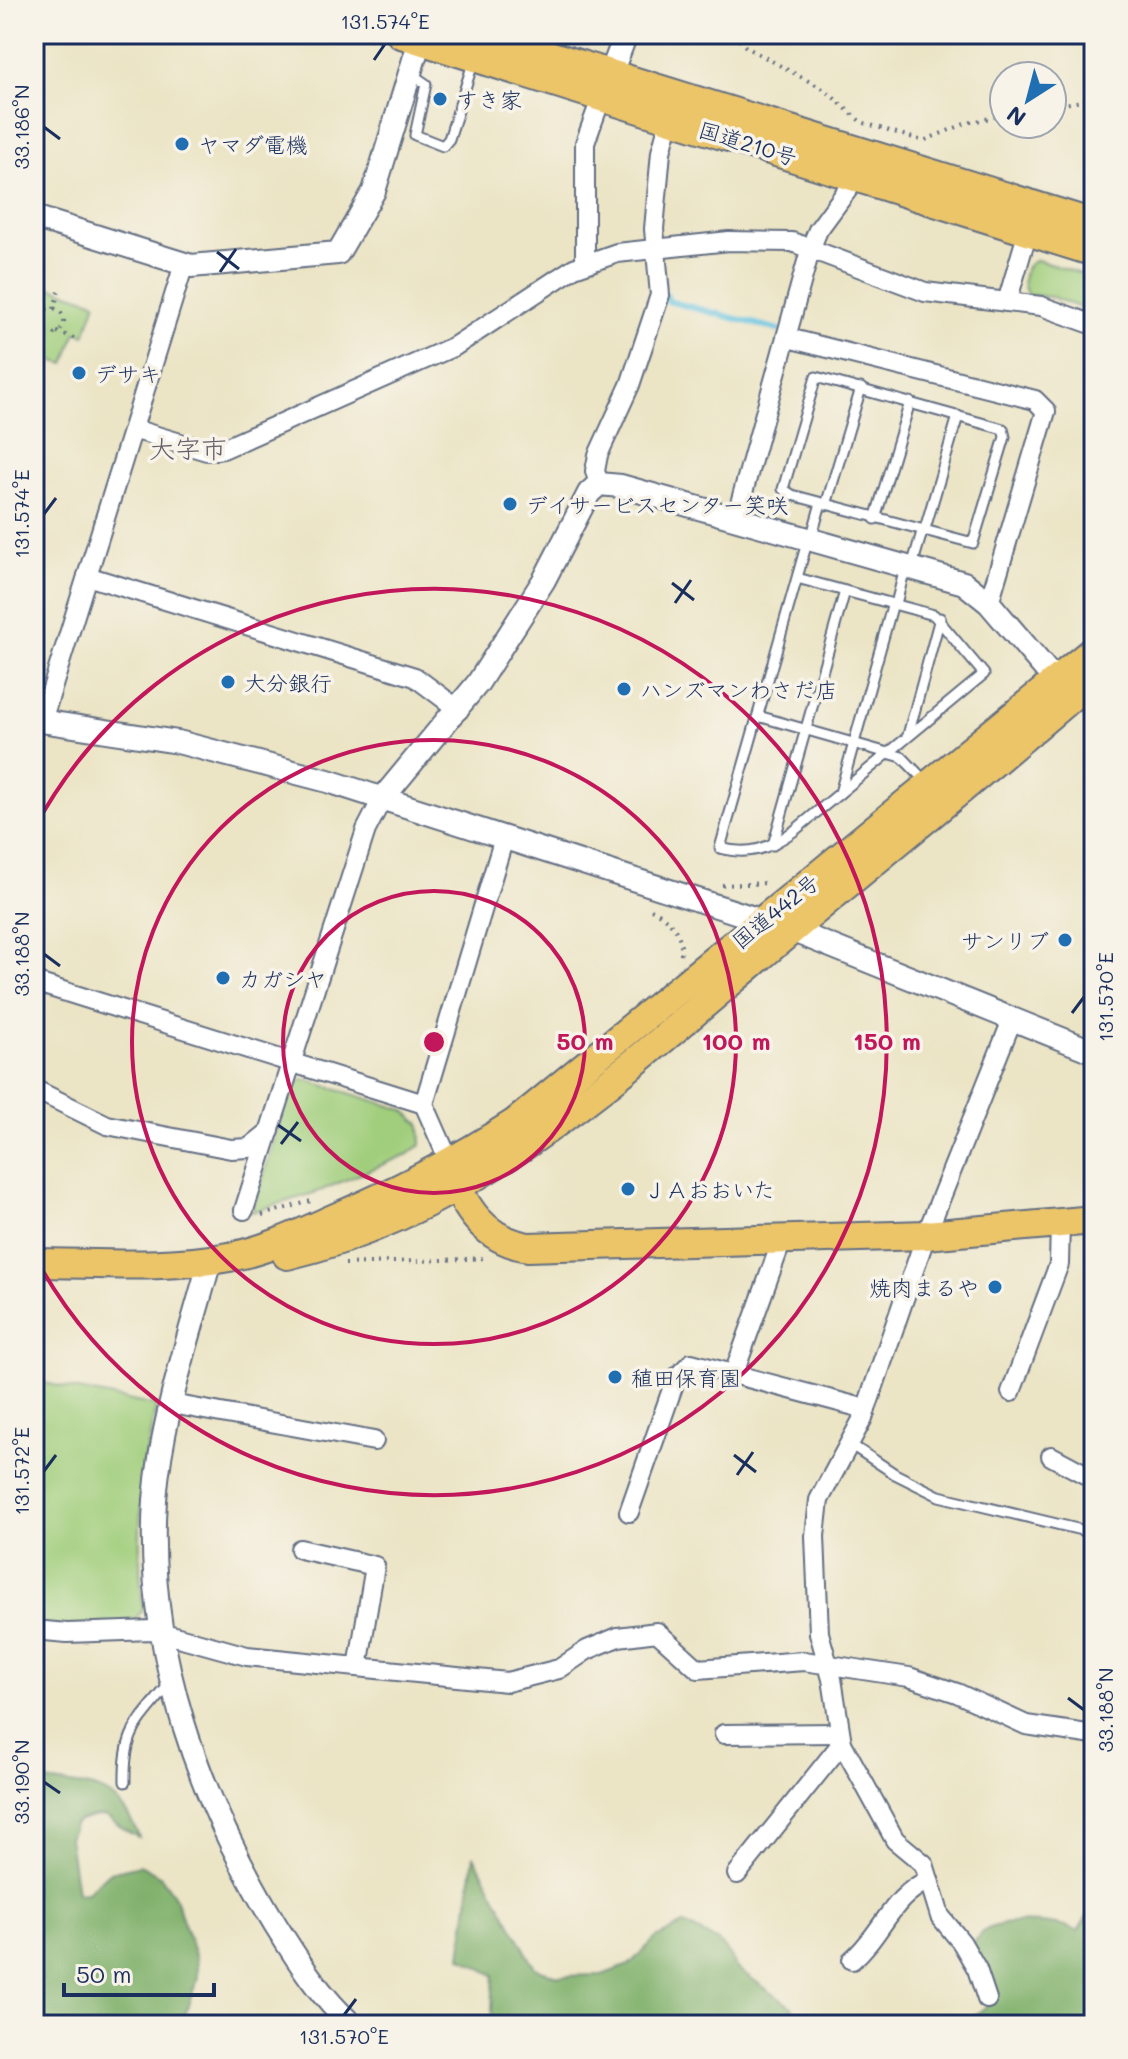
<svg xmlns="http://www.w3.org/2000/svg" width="1128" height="2059" viewBox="0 0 1128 2059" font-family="Mali,'Klee One',sans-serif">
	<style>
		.green { fill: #a0ce7c; stroke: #5e7e6d; stroke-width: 2 }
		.forest { fill: #80b16c; stroke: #4e7065; stroke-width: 2 }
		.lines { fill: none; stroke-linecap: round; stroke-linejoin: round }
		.stream { stroke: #63c2e1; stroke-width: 6 }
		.service-casing { stroke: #646e82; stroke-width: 13 }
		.minor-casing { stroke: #646e82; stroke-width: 22 }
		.tertiary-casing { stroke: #646e82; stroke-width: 26 }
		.trunk-casing { stroke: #646e82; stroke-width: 32 }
		.path { stroke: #646e82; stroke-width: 4; stroke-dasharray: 2 6; stroke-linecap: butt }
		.service { stroke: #fff; stroke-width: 9 }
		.minor { stroke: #fff; stroke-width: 18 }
		.tertiary { stroke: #fff; stroke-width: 22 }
		.trunk { stroke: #ecc569; stroke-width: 28 }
		.ticks { fill: none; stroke: #1b2f5e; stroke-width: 3 }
		.ring { fill: none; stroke: #c2185b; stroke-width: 4 }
		.poi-dot { fill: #1f6fb2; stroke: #f7f3e8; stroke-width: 3 }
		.labels { text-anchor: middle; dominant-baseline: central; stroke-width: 7; stroke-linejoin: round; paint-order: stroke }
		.poi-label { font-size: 22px; fill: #1b2f5e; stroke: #f7f3e8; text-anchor: start }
		.street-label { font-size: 22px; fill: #1b2f5e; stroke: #f7f3e8 }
		.quarter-label { font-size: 26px; fill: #655e6b; stroke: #f7f3e8 }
		.centre { fill: #c2185b; stroke: #f7f3e8; stroke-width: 4 }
		.ring-label { font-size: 24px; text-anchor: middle; font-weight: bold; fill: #c2185b; stroke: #f7f3e8; stroke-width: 7; stroke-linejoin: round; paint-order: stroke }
		.neatline { fill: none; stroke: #1b2f5e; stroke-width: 3 }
		.ticks-label { font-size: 20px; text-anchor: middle; fill: #1b2f5e }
	</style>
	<rect width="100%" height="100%" fill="#f7f3e8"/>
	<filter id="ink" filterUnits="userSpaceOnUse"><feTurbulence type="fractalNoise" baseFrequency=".0125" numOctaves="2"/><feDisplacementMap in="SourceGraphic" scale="16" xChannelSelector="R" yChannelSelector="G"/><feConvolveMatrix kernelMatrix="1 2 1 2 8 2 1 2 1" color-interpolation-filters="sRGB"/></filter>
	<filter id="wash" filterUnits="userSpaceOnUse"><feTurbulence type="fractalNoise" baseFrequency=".006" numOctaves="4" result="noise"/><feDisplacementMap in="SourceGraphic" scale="32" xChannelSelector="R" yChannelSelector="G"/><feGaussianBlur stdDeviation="1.8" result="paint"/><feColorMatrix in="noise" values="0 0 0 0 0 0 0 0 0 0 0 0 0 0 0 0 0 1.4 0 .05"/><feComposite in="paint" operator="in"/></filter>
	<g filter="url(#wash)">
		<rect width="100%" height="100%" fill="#ebe4c5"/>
		<g class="green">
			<path d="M 1037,260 L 1094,278 L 1094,313 L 1052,297 L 1028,295 C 1020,283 1022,265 1037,260 Z"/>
			<polygon points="34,282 96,302 85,335 76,332 65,364 34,355"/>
			<polygon points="303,1079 404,1110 420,1124 421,1145 408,1154 317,1192 252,1212 291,1088"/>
			<path d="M 34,1381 L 156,1406 C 140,1476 136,1538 143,1609 L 134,1621 L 66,1628 L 34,1623 Z"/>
		</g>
		<g class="forest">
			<path d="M 34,1779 C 87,1790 114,1776 139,1837 C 110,1827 114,1805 75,1823 L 69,1838 L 77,1893 L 87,1892 L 110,1872 L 140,1865 L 161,1877 L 174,1895 L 196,1958 L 198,1977 L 184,2017 L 188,2025 L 34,2025 Z"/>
			<path d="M 474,1856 L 535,1968 L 558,1976 L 602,1975 L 629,1965 L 656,1938 L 684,1924 C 704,1935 730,1942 734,1966 L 793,2008 L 792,2025 L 491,2025 L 494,1975 L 461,1957 Z"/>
			<path d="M 1094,1905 L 1094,2025 L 963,2025 L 994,2000 L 971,1948 C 974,1944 978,1935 982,1932 C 1005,1917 1055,1922 1078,1931 Z"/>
		</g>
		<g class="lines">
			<polyline class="stream" points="667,295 668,301 779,330"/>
		</g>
	</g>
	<g filter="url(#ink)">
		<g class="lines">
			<defs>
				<g id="service">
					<polyline points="410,73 426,84 415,135 443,146 449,139 474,60"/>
					<polygon points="816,377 1003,429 1005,437 973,543 792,495 783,489"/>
					<polyline points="826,505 861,388"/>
					<polyline points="875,519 910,402"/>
					<polyline points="924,532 958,416"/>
					<polyline points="811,539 821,503"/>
					<polyline points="912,566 922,532"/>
					<path d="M 797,578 L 934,615 L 984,674 L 794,831 C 768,849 750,856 720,848 L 808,539"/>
					<polyline points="896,604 905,568"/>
					<polyline points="758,716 902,757 927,783"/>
					<polyline points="908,735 940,618"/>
					<polyline points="840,793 893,603"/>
					<polyline points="773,845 845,591"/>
					<polyline points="850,1444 895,1474 939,1496 1094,1533"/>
					<path d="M 125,1782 C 124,1728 139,1723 170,1683"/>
				</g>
				<g id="minor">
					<polyline points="585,262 585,143 602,96"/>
					<polyline points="1007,302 1028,231"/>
					<polyline points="788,338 1035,400 1046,411 989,603"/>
					<polyline points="133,429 207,451 223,449 455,346 574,268 617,253 729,241 792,242 925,292 1041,306 1094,325"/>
					<polyline points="599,484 595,471 598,455 630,385 660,295 654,229 661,152 670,118"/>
					<polyline points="736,518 811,247 818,230 857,177"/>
					<polyline points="87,576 415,677 459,710"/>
					<polyline points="42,721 184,264"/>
					<polyline points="34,982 424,1104"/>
					<polyline points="34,1089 107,1125 231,1149 249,1148 270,1131"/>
					<polyline points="450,1163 424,1104 504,838"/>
					<polyline points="244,1210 366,830 382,799"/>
					<polyline points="733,1376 782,1240"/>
					<polyline points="1011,1392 1059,1264 1060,1223"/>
					<polyline points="172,1404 374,1441"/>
					<polyline points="1051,1456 1094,1479"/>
					<polyline points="629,1512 676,1378 691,1363 866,1409"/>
					<polyline points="300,1549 375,1566 358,1667"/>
					<polyline points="34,1630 67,1633 153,1630 247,1656 507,1682 559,1669 587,1650 618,1637 657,1632 698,1669 804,1661 909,1677 957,1693 1026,1725 1094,1735"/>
					<polyline points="724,1734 840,1733"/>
					<polyline points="737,1874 842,1743"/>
					<path d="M 852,1960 C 882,1935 891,1896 929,1880"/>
					<polyline points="987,1999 977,1969 962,1943 940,1916 924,1864 895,1840 842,1743 832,1679 819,1633 815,1536 819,1500 863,1418 926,1235 1012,1020"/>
				</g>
				<g id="tertiary">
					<polyline points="605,89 626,34"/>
					<polyline points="34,217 191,266 338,253 374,191 420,40"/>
					<polyline points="34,720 178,742 328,781 791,930 1094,1052"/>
					<polyline points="382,799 478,683 544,580 589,493 599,484 621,486 964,583 989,603 1064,691"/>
					<path d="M 209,1264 C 188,1341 161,1420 155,1500 C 145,1651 199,1798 275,1924 C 298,1961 320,1996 352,2025"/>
				</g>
				<g id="trunk">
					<polyline points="401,34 1094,252"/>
					<polyline points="481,34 1094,224"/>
					<path d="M 451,1168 C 463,1208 485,1240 528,1247 L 926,1235 L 1094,1220"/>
					<path d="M 287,1255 C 483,1209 637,1059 787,934 C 889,848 993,765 1094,677"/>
					<path d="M 34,1263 C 98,1263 166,1269 229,1257 C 263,1251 295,1236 326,1222 C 392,1194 455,1162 515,1123 L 1094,650"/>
				</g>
			</defs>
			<use href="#service" class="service-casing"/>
			<use href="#minor" class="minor-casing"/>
			<use href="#tertiary" class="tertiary-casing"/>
			<use href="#trunk" class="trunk-casing"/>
			<g class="path">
				<polyline points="354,34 381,42"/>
				<polyline points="733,34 746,47 825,90 861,122 923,141 967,123 1004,115"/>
				<polyline points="1052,106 1094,99"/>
				<circle cx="51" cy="321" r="13"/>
				<polyline points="54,309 59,290"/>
				<polyline points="57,332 74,338"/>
				<polyline points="36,355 43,331"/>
				<polyline points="722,885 769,883"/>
				<path d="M 651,909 C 669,917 686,937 680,958"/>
				<polyline points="262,1215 311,1201"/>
				<polyline points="345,1264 488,1258"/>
			</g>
			<use href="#service" class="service"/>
			<use href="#minor" class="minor"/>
			<use href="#tertiary" class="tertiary"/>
			<use href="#trunk" class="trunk"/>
		</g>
	</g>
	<path class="ticks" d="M 374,60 L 385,44M 44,127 L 60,139M 217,252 L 239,269M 220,272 L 236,249M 44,514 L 56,498M 672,583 L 694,600M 675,603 L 691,580M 44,954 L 60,966M 1072,1013 L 1084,997M 278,1125 L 301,1141M 281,1144 L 298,1122M 734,1455 L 756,1472M 44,1471 L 56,1455M 737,1475 L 753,1452M 1068,1698 L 1084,1710M 44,1782 L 60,1793M 344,2015 L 356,1999"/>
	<g class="ring">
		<circle cx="434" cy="1042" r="151"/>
		<circle cx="434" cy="1042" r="302"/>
		<path d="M34 829A453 453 0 1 1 34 1255"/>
	</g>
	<g class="poi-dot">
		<circle cx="440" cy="99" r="8"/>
		<circle cx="182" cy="144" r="8"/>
		<circle cx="79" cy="373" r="8"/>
		<circle cx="510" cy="504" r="8"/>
		<circle cx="228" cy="682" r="8"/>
		<circle cx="624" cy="689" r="8"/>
		<circle cx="1065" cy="940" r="8"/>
		<circle cx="223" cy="978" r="8"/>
		<circle cx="628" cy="1189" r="8"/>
		<circle cx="995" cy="1287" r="8"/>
		<circle cx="615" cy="1377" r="8"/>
	</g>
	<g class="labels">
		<g class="poi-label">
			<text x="456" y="99">すき家</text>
			<text x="198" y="144">ヤマダ電機</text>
			<text x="95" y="373">デサキ</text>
			<text x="526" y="504">デイサービスセンター笑咲</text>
			<text x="244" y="682">大分銀行</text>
			<text x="640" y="689">ハンズマンわさだ店</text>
			<text x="1049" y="940" text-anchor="end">サンリブ</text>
			<text x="239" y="978">カガシヤ</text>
			<text x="644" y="1189">ＪＡおおいた</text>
			<text x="979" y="1287" text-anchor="end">焼肉まるや</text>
			<text x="631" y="1377">稙田保育園</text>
		</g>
		<g class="street-label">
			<text transform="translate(748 143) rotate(17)">国道210号</text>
			<text transform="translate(775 911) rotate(-39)">国道442号</text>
		</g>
		<g class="quarter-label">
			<text x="188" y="448">大字市</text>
		</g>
	</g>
	<circle cx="434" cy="1042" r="12" class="centre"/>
	<g class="ring-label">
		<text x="585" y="1050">50 m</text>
		<text x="736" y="1050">100 m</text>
		<text x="887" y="1050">150 m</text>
	</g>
	<rect width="1128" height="2059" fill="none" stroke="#f7f3e8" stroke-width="88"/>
	<g transform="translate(1028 100) rotate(216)"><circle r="38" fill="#f7f3e8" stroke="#9fa5b1" stroke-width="2"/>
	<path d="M0-6L14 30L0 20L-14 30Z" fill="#1f6fb2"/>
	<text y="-12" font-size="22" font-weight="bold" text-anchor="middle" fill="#1b2f5e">N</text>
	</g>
	<path d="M64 1983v12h150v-12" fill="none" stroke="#1b2f5e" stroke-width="4"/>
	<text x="76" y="1983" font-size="24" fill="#1b2f5e" stroke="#f7f3e8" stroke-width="6" paint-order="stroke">50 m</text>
	<rect x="44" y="44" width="1040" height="1971" class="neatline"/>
	<g class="ticks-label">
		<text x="385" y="29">131.574°E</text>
		<text transform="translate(22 127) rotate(-90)" y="7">33.186°N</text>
		<text transform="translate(22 514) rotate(-90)" y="7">131.574°E</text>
		<text transform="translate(22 954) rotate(-90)" y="7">33.188°N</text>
		<text transform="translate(1106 997) rotate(-90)" y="7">131.570°E</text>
		<text transform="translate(22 1471) rotate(-90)" y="7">131.572°E</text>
		<text transform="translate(1106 1710) rotate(-90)" y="7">33.188°N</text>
		<text transform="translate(22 1782) rotate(-90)" y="7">33.190°N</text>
		<text x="344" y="2044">131.570°E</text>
	</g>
</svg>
